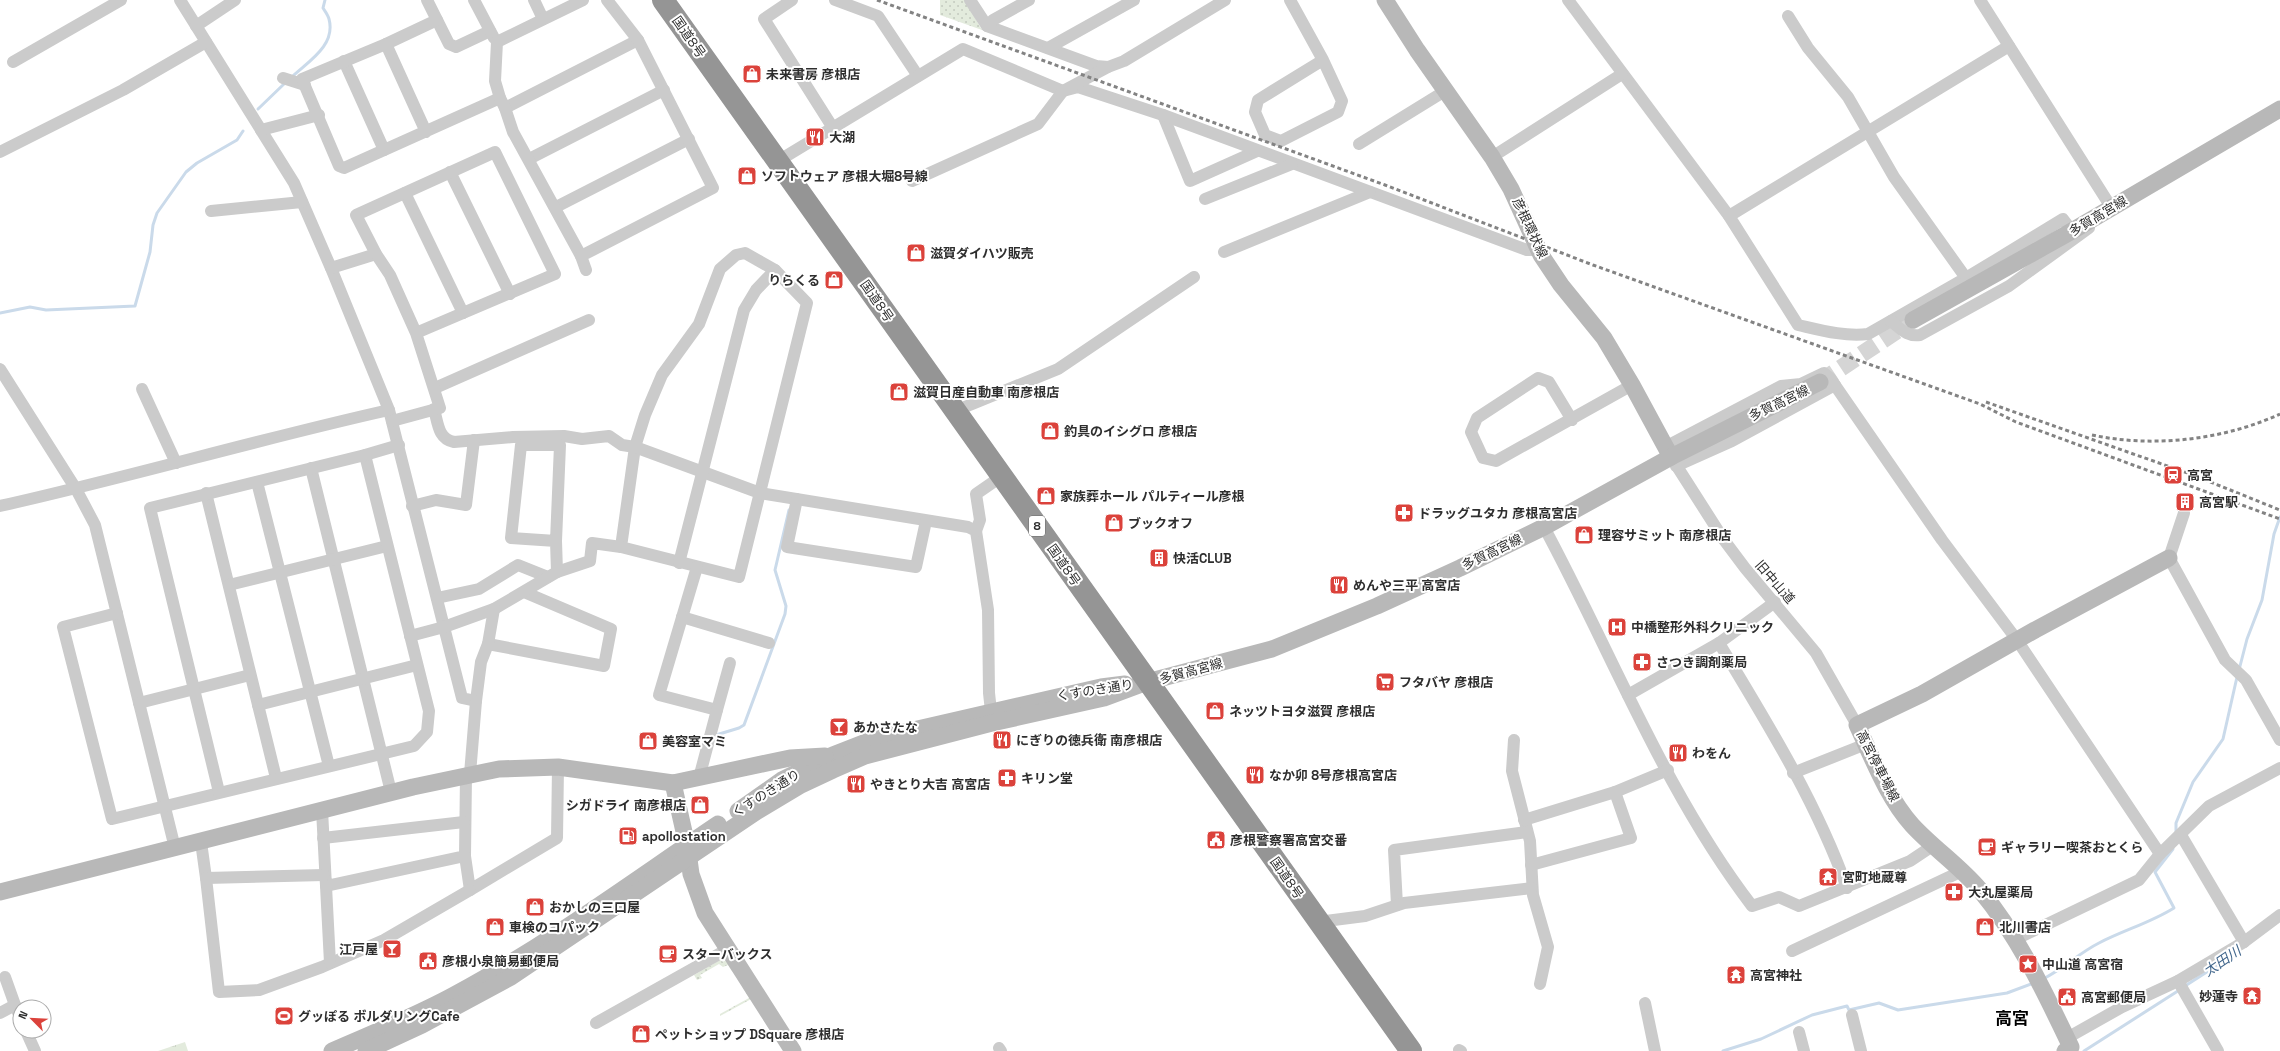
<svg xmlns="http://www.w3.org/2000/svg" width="2280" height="1051" viewBox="0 0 2280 1051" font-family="'Space Grotesk','Noto Sans JP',sans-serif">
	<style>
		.grass { fill: url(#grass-tufts) }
		.park { fill: url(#park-dots) }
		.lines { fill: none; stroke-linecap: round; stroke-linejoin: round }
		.stream { stroke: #cadaea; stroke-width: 3 }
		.secondary-tunnel { stroke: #d5d5d5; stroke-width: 17; stroke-dasharray: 17 8; stroke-linecap: butt }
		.street { stroke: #cbcbcb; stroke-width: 12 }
		.secondary { stroke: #b8b8b8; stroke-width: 17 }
		.highway { stroke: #959595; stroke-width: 22 }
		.rail { stroke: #838383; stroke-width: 3; stroke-dasharray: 4 3; stroke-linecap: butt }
		.labels { text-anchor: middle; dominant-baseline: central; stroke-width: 4; stroke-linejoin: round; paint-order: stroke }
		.shield { fill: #fff; stroke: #6d6d6d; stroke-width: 1 }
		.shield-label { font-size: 12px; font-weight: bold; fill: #2e2e2e }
		.street-label { font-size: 13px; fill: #2e2e2e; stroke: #fff }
		.poi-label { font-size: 13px; font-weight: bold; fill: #2e2e2e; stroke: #fff; text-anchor: start }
		.water-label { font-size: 14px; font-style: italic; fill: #41668c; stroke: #fff }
		.district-label { font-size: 17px; font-weight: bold; fill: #000; stroke: #fff }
	</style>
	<defs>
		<pattern id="grass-tufts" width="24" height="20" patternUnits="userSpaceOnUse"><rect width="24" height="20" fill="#e3ebdd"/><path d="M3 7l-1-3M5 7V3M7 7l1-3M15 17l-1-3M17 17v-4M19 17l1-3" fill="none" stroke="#c3cabe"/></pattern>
		<pattern id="park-dots" width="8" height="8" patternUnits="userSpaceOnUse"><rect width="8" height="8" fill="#e3ebdd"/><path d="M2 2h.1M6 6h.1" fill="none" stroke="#c3cabe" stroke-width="1.8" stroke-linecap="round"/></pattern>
	</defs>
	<rect width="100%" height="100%" fill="#fff"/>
	<polygon class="grass" points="185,1042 188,1051 158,1051"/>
	<g class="park">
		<polygon points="940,0 965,0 982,30 940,15"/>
		<polygon points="720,960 731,962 735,969 732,971 728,965 723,967 719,964 700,975 702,978 697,980 694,975"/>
		<polygon points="747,987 753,998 720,1016 720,1014 749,998 743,988"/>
	</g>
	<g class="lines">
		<g class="stream">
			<path d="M 293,76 C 309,61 336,45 329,19 C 328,15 325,11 323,8 L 325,0"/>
			<polyline points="258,109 284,84"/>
			<polyline points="0,313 30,307 46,310 135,306 150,252 153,225 157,213 186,172 197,163 237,140 243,131"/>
			<polyline points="2239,670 2247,639 2262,600 2274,534 2280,517"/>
			<polyline points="716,735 739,728 744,725 785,614 786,606 775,570 789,510"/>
			<polyline points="2176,833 2176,823 2193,782 2223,739 2237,677"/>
			<path d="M 2043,979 C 2063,969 2079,953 2099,943 C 2124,930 2150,923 2174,908 L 2155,872 L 2173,849"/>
			<polyline points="2185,986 2224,961"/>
			<polyline points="1723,1051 1761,1039 1812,1015 1847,1006 1849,1010 1879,1003 1898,1010 2007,993 2034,983"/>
			<polyline points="2084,1051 2181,989"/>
		</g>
		<polyline class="secondary-tunnel" points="1820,382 1913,320"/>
		<g class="street">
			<polyline points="180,0 294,183 331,268 389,410 462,698 476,701 481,662 488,644 604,666 611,629 524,592"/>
			<polyline points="427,0 449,44 456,47 490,31"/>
			<polyline points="474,0 494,38"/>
			<polyline points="534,0 543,19"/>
			<polyline points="792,0 764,19 833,128"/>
			<polyline points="835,0 878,16 918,76"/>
			<polyline points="970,0 987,26 1096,66 1108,67"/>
			<polyline points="1290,0 1323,60 1342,101 1338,112 1281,141 1265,135 1255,112 1258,100 1323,60"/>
			<polyline points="1568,0 1729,216"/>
			<polyline points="1980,0 2111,207"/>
			<path d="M 1788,16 L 1808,48 L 1848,97 L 1894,177 L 1966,278 L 1868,334 C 1845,337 1820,330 1798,325 L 1729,216 L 2009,46"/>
			<polyline points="196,26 235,0"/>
			<polyline points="987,26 993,20 1029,0"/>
			<polyline points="386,44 437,20"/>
			<polyline points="1048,48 1134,0"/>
			<polyline points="344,61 384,150"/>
			<polyline points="13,62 121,0"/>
			<polyline points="283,78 305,85"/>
			<polyline points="505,108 638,40"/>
			<polyline points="1163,115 1190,181 1257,151"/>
			<polyline points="261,130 319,115"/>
			<polyline points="426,132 386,44 302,79 339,166 344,168 500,98"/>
			<polyline points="1359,144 1445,91"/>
			<polyline points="0,152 123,90 206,42"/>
			<polyline points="1492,157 1622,74"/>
			<polyline points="529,159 664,90"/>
			<polyline points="778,161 963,49 1063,91 1078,87 1163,115 1527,250 1539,250"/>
			<polyline points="450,172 510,294"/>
			<polyline points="912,181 1038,124 1063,91 1108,67 1124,61 1225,0"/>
			<polyline points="405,193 463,313"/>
			<polyline points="1205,199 1292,164"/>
			<polyline points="556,207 689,139"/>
			<polyline points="211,211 302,202"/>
			<polyline points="1224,252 1370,192"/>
			<polygon points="745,253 775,270 807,303 739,577 621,547 635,447 645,415 662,375 699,324 720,269 736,255"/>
			<polyline points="581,256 513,132 505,108 500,98 495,81 497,42 583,0"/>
			<polyline points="331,268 376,254"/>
			<polyline points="586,270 581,256 713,188 638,40 607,0"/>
			<polyline points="1966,278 2063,219 2072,231"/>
			<path d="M 1891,321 C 1901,329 1907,337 1920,335 L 2009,286 L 2089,228"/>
			<polyline points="0,369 76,489 95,525 175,848"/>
			<polyline points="435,388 589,320"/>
			<polyline points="142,389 176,463"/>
			<path d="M 434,409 C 438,423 438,439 454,442 L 513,437 L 564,436 L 582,439 L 609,436 L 622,445 L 635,447 L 760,493 L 968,527 L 976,531 L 988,610 L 989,693 L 992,720"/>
			<polyline points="955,411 1058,369 1194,277"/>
			<polyline points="1572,420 1549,382 1538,378 1477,418 1471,432 1483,458 1496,461 1632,385"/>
			<polyline points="392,421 440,408 416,333 390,275 376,254 356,215 495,152 555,274 416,333"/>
			<polyline points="1665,447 1781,386 1801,384 1824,373 1830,378 1942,540 2017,640 2160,854"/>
			<polyline points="1671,457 1724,540 1745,568 1816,653 1857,725"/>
			<polyline points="1676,466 1732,441 1835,385"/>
			<polyline points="311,468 391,792"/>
			<polyline points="257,482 329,766"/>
			<polyline points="206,493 276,778"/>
			<polyline points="797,499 787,547 916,567 926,521"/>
			<path d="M 0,506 C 130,477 259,439 389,410"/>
			<polyline points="412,506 436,500 466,505 474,440"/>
			<polyline points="2184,513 2169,558 2225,660 2246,680 2280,740"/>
			<path d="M 1544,527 C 1612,653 1664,791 1752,906 L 1779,897 L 1799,906 L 1910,861 L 1934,845"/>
			<polyline points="976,531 980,520 976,494 1002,476"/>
			<polyline points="679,563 744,310 756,290 775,270"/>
			<polyline points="697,567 659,695 717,710 730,663"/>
			<polyline points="557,572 590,561 592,543 621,547"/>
			<polyline points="229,585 387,546"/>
			<polyline points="437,598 479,589 518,565 548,577"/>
			<polyline points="117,613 63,627 112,819 414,746 427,732 429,711 365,455"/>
			<polyline points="682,617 769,643"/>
			<polyline points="410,636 444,627 494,609 557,572 556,541 511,538 521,445 560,445 556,541"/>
			<path d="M 1719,643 C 1766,721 1816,801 1847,888"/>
			<polyline points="488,644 494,609"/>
			<polyline points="1628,695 1719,643 1775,602"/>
			<polyline points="139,703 250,675"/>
			<polyline points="258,705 417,665"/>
			<polyline points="1514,740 1512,771 1530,841 1533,895 1548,947 1540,984"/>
			<polyline points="1793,773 1866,744"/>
			<polyline points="470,774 476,701"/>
			<polyline points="699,778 717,710"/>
			<polyline points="219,792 150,508 365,455 399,445"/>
			<polyline points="1615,792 1668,770"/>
			<polyline points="322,810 326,886 465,856 466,775"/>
			<polyline points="1524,820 1615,792 1631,838 1531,865"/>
			<polyline points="2181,835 2244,942"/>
			<polyline points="323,838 464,822"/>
			<polyline points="201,842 206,878 324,875"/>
			<polyline points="465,856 470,890 557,838 558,767"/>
			<polyline points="206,878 219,992 259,990 322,967 384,940 470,890"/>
			<polyline points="326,886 330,963"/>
			<polyline points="1397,905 1394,850 1527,832"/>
			<polyline points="1318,922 1365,916 1404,903 1532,888"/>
			<polyline points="2016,939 2139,880 2160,854 2209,806 2280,768"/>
			<polyline points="1792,951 1962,871"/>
			<polyline points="5,977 15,1005"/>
			<polyline points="2178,981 2218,1051"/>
			<polyline points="1645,1003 1655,1051"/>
			<polyline points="0,1013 15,1005 20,1017"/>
			<polyline points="1852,1015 1861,1051"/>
			<polyline points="596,1023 728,949"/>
			<polyline points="26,1031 35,1051"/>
			<polyline points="1799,1032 1804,1051"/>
			<polyline points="2067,1038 2122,1007 2178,981 2244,942 2280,915"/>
			<polyline points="999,1048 1001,1051"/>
			<polyline points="1459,1050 1461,1051"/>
		</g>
		<g class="secondary">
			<polyline points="1385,0 1417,50 1492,157 1511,189 1541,255 1561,285 1604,338 1632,385 1671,457"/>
			<polyline points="1913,320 2072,231 2280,109"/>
			<polyline points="673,783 687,845 691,874 705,913 793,1051"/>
			<polyline points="738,811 782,780 833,755 874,739 1101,687 1125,684"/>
			<polyline points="0,892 413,787 499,769 558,767 673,783 790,758 825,756"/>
			<path d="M 332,1051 C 373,1033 416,1016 456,994 C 547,945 632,882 718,824"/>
			<polyline points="366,1051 422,1025 511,977 756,812 801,785 833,770 865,756 992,723 1104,698 1147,682 1272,649 1377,606 1460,568 1544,527 1671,457 1820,382"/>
			<path d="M 2065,1051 L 2071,1047 C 2045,993 2019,937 1980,890 C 1960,866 1933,848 1912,825 C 1887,797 1873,759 1857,725 L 1922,694 L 2035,630 L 2169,558"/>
		</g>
		<polyline class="highway" points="663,0 1411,1051"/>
		<g class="rail">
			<polyline points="877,0 1385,185 1593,265 1980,404 2016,422 2280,519"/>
			<polyline points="1986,402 2193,475 2280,510"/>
			<path d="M 2092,435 C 2152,448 2224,440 2280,414"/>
		</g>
	</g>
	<defs>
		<symbol id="shop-square" viewBox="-11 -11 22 22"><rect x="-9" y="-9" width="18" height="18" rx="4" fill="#db423b" stroke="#fff"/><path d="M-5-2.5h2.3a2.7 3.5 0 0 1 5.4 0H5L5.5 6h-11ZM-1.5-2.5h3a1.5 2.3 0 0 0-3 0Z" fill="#fff"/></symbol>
		<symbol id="restaurant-square" viewBox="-11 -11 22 22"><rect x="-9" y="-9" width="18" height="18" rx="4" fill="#db423b" stroke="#fff"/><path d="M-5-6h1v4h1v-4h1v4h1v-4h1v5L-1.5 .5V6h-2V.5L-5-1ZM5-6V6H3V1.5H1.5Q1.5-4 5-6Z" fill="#fff"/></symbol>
		<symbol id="station-square" viewBox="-11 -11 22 22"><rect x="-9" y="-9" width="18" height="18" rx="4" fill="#db423b" stroke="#fff"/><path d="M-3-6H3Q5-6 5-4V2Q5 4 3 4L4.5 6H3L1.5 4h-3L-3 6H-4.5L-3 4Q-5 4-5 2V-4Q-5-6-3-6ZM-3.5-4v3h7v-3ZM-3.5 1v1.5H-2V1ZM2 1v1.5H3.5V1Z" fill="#fff"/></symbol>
		<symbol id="building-square" viewBox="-11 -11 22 22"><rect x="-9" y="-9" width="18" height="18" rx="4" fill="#db423b" stroke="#fff"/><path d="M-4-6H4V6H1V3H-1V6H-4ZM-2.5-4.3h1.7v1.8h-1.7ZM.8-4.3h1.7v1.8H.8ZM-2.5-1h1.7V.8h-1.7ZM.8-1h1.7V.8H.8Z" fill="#fff"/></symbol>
		<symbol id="pharmacy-square" viewBox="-11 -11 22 22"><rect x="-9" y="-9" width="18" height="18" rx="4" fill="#db423b" stroke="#fff"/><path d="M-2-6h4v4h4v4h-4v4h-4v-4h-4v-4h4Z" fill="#fff"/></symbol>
		<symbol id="hospital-square" viewBox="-11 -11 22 22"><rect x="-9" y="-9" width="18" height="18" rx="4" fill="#db423b" stroke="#fff"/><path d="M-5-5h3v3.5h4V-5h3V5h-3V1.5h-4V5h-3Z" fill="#fff"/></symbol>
		<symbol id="supermarket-square" viewBox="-11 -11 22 22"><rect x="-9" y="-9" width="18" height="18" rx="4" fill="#db423b" stroke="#fff"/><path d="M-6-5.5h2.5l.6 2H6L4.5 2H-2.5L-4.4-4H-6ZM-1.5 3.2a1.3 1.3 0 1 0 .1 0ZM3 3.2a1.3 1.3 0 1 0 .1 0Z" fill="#fff"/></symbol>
		<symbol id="bar-square" viewBox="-11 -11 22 22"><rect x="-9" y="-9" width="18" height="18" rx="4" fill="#db423b" stroke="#fff"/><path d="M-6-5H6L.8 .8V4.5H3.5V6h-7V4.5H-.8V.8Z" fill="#fff"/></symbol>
		<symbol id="fuel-square" viewBox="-11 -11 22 22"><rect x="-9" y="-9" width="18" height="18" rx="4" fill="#db423b" stroke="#fff"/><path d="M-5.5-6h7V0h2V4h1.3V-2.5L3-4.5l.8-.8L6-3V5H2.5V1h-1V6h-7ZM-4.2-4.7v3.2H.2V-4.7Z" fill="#fff"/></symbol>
		<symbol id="civic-square" viewBox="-11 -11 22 22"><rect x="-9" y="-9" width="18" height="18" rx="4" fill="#db423b" stroke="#fff"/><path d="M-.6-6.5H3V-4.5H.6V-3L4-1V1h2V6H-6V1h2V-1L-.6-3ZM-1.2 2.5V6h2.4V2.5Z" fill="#fff"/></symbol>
		<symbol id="cafe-square" viewBox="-11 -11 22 22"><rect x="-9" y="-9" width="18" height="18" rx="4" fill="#db423b" stroke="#fff"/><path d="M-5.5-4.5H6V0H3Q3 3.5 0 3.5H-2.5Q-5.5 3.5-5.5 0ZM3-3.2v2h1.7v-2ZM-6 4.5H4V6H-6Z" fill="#fff"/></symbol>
		<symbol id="temple-square" viewBox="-11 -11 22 22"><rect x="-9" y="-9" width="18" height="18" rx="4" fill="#db423b" stroke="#fff"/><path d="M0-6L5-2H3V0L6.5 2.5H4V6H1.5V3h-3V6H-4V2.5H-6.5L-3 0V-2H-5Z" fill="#fff"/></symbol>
		<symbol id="sight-square" viewBox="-11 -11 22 22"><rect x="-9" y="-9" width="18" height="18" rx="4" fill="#db423b" stroke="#fff"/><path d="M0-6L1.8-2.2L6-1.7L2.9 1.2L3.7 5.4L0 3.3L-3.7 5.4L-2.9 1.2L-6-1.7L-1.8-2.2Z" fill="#fff"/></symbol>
		<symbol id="stadium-square" viewBox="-11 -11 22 22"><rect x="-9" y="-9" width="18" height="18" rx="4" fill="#db423b" stroke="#fff"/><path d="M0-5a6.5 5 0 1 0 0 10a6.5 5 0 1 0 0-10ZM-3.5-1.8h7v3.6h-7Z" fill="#fff"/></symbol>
	</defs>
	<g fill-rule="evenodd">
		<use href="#shop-square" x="741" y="63" width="22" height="22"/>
		<use href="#restaurant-square" x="804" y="126" width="22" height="22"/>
		<use href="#shop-square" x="736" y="165" width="22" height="22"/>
		<use href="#shop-square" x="905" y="242" width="22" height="22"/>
		<use href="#shop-square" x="823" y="269" width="22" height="22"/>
		<use href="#shop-square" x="888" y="381" width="22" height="22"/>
		<use href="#shop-square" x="1039" y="420" width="22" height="22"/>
		<use href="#station-square" x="2162" y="464" width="22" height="22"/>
		<use href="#shop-square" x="1035" y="485" width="22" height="22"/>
		<use href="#building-square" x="2174" y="491" width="22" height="22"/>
		<use href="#pharmacy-square" x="1393" y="502" width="22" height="22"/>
		<use href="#shop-square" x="1103" y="512" width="22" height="22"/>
		<use href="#shop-square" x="1573" y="524" width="22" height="22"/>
		<use href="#building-square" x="1148" y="547" width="22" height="22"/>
		<use href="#restaurant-square" x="1328" y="574" width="22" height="22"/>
		<use href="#hospital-square" x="1606" y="616" width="22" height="22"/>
		<use href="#pharmacy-square" x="1631" y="651" width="22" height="22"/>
		<use href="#supermarket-square" x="1374" y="671" width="22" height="22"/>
		<use href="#shop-square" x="1204" y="700" width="22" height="22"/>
		<use href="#bar-square" x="828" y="716" width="22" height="22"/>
		<use href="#restaurant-square" x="991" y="729" width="22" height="22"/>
		<use href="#shop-square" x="637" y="730" width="22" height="22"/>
		<use href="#restaurant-square" x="1667" y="742" width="22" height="22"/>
		<use href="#restaurant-square" x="1244" y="764" width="22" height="22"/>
		<use href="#pharmacy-square" x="996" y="767" width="22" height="22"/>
		<use href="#restaurant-square" x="845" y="773" width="22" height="22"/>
		<use href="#shop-square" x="689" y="794" width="22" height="22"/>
		<use href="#fuel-square" x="617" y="825" width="22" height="22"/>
		<use href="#civic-square" x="1205" y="829" width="22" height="22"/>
		<use href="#cafe-square" x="1976" y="836" width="22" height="22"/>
		<use href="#temple-square" x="1817" y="866" width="22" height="22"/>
		<use href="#pharmacy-square" x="1943" y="881" width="22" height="22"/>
		<use href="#shop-square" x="524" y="896" width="22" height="22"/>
		<use href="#shop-square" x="484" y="916" width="22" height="22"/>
		<use href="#shop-square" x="1974" y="916" width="22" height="22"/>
		<use href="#bar-square" x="381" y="938" width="22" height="22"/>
		<use href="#cafe-square" x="657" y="943" width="22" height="22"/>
		<use href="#civic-square" x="417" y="950" width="22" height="22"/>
		<use href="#sight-square" x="2017" y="953" width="22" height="22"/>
		<use href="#temple-square" x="1725" y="964" width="22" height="22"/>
		<use href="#temple-square" x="2241" y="985" width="22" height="22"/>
		<use href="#civic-square" x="2056" y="986" width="22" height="22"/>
		<use href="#stadium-square" x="273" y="1005" width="22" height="22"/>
		<use href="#shop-square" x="630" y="1023" width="22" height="22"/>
	</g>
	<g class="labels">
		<rect class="shield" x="1029" y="516" width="16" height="20" rx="3"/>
		<g class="shield-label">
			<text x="1037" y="526">8</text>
		</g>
		<g class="street-label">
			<text transform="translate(689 37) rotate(55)">国道8号</text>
			<text transform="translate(2098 216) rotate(-31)">多賀高宮線</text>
			<text transform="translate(1530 228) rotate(65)">彦根環状線</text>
			<text transform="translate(877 301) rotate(55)">国道8号</text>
			<text transform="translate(1779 403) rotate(-26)">多賀高宮線</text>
			<text transform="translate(1492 552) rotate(-26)">多賀高宮線</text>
			<text transform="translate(1064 565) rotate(55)">国道8号</text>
			<text transform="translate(1775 582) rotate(49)">旧中山道</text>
			<text transform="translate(1191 671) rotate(-15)">多賀高宮線</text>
			<text transform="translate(1095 690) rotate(-9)">くすのき通り</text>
			<text transform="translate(1878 766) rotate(63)">高宮停車場線</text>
			<text transform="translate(766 793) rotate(-32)">くすのき通り</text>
			<text transform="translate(1287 878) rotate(55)">国道8号</text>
		</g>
		<g class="poi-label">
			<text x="766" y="74">未来書房 彦根店</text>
			<text x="829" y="137">大湖</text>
			<text x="761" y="176">ソフトウェア 彦根大堀8号線</text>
			<text x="930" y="253">滋賀ダイハツ販売</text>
			<text x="820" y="280" text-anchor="end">りらくる</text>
			<text x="913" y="392">滋賀日産自動車 南彦根店</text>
			<text x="1064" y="431">釣具のイシグロ 彦根店</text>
			<text x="2187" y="475">高宮</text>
			<text x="1060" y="496">家族葬ホール パルティール彦根</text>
			<text x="2199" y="502">高宮駅</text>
			<text x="1418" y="513">ドラッグユタカ 彦根高宮店</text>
			<text x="1128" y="523">ブックオフ</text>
			<text x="1598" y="535">理容サミット 南彦根店</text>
			<text x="1173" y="558">快活CLUB</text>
			<text x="1353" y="585">めんや三平 高宮店</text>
			<text x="1631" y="627">中橋整形外科クリニック</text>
			<text x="1656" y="662">さつき調剤薬局</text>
			<text x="1399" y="682">フタバヤ 彦根店</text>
			<text x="1229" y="711">ネッツトヨタ滋賀 彦根店</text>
			<text x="853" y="727">あかさたな</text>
			<text x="1016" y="740">にぎりの徳兵衛 南彦根店</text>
			<text x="662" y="741">美容室マミ</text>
			<text x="1692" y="753">わをん</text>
			<text x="1269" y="775">なか卯 8号彦根高宮店</text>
			<text x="1021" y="778">キリン堂</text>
			<text x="870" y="784">やきとり大吉 高宮店</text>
			<text x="686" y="805" text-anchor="end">シガドライ 南彦根店</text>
			<text x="642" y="836">apollostation</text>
			<text x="1230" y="840">彦根警察署高宮交番</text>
			<text x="2001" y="847">ギャラリー喫茶おとくら</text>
			<text x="1842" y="877">宮町地蔵尊</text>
			<text x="1968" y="892">大丸屋薬局</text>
			<text x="549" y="907">おかしの三口屋</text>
			<text x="509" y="927">車検のコパック</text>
			<text x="1999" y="927">北川書店</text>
			<text x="378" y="949" text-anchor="end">江戸屋</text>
			<text x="682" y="954">スターバックス</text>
			<text x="442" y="961">彦根小泉簡易郵便局</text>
			<text x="2042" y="964">中山道 高宮宿</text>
			<text x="1750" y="975">高宮神社</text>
			<text x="2238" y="996" text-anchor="end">妙蓮寺</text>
			<text x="2081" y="997">高宮郵便局</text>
			<text x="298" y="1016">グッぽる ボルダリングCafe</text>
			<text x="655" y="1034">ペットショップ DSquare 彦根店</text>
		</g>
		<g class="water-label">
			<text transform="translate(2222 961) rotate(-34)">太田川</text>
		</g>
		<g class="district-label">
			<text x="2012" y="1018">高宮</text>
		</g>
	</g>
	<g transform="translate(32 1019) rotate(294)"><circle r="19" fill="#ffffff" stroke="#ababab"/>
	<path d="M0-3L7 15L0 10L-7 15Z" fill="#db423b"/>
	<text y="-6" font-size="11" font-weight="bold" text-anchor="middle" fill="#2e2e2e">N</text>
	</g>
</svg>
